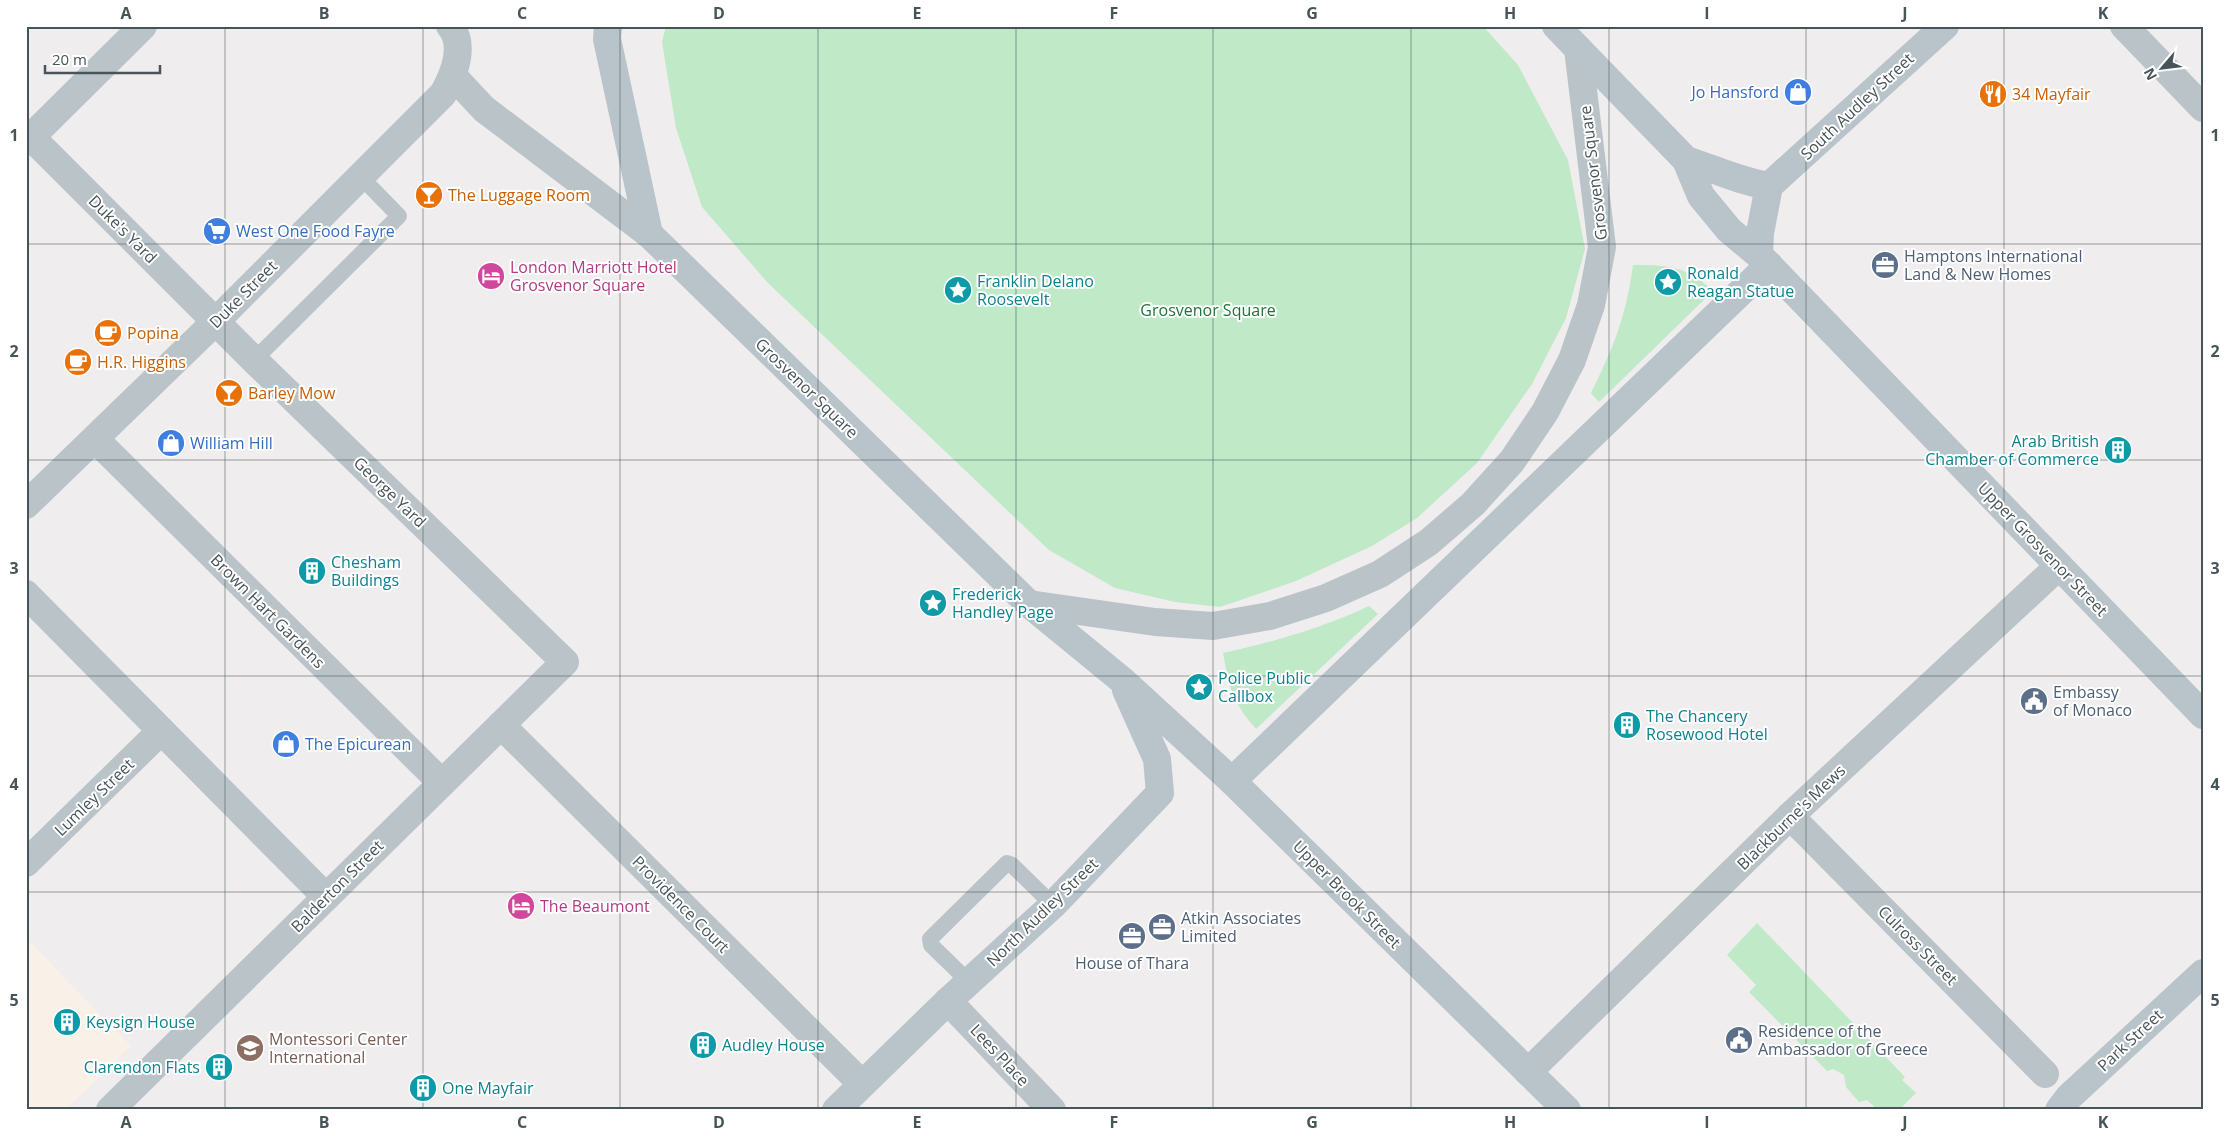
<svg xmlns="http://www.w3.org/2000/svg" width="2229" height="1136" viewBox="0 0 2229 1136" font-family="'Open Sans',sans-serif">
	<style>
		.commercial { fill: #f9f1e7 }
		.green { fill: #bfe9c7 }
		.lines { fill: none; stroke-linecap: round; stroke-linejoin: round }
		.lane { stroke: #bac4c8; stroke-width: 16 }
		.street { stroke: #bac4c8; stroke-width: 28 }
		.secondary { stroke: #b8c4ca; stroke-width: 28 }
		.grid { fill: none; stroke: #475458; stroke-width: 1; stroke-opacity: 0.55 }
		.labels { text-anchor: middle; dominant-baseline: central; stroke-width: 4; stroke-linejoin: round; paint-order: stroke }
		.shop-label { font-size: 16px; fill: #366cbe; stroke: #fff; text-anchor: start }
		.food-label { font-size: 16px; fill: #c56008; stroke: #fff; text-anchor: start }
		.street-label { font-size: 16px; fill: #475458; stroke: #fff }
		.service-label { font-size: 16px; fill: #4e5e75; stroke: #fff; text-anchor: start }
		.hotel-label { font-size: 16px; fill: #b23c85; stroke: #fff; text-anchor: start }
		.culture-label { font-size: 16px; fill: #0d838f; stroke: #fff; text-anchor: start }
		.park-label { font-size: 16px; fill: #207239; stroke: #fff }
		.education-label { font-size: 16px; fill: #785e54; stroke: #fff; text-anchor: start }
		.neatline { fill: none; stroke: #475458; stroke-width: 2 }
		.grid-label { font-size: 16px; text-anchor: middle; font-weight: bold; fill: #475458 }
	</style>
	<rect width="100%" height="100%" fill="#f0edee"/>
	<polygon class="commercial" points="26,938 131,1046 65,1110 26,1110"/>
	<g class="green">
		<polygon points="666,26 1483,26 1518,65 1568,160 1585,249 1566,318 1532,384 1477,463 1417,518 1372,546 1296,581 1220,607 1175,602 1115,588 1049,550 768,283 702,207 676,128 662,42"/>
		<path d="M 1633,265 C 1669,265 1686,266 1713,291 L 1599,402 L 1591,393 C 1614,346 1626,317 1633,265 Z"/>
		<path d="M 1369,606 L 1378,614 L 1256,729 C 1232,701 1230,689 1223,653 C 1274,642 1322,628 1369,606 Z"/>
		<polygon points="1757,923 1905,1077 1902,1080 1916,1093 1899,1110 1878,1110 1867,1100 1859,1102 1846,1087 1844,1075 1833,1069 1827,1071 1749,992 1756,985 1727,955"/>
	</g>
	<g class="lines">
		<g class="lane">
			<polyline points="254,360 399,216 361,177"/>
			<polyline points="969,982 931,945 930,939 1007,863 1012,865 1053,905"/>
		</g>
		<g class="street">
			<polyline points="2124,26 2203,108"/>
			<polyline points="454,77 484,109 649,234"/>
			<polyline points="31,137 254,360 565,662 110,1110"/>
			<polyline points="26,142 143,26"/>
			<polyline points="95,439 442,783"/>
			<path d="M 26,505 L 216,321 L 443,94 C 454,75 466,45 450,26"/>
			<polyline points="26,594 326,897"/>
			<polyline points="1029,604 1155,622 1213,626 1270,616 1326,598 1380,574 1429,542 1473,504 1512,461 1545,412 1572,360 1591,305 1602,247 1578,49"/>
			<polyline points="501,725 862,1084"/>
			<polyline points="1790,816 2045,1074"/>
			<polyline points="26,863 161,731"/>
			<polyline points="948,1001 1052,1110"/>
			<polyline points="1528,1072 1790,816 2059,566"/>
		</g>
		<g class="secondary">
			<polyline points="608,26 607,39 649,234 1029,604 1123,681 1232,781 1567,1110"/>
			<polyline points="1556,26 1686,160 1701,196 1729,230 1759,255 2203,715"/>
			<path d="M 1686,160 C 1715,169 1738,181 1769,186"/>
			<polyline points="1769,186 1945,26"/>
			<polyline points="1759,255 1760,233 1769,186"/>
			<polyline points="1232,781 1769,265"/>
			<polyline points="836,1110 948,1001 1053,905 1160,793 1157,759 1126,690"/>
			<polyline points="2059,1110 2069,1097 2203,973"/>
		</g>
	</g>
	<path class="grid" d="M 225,26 L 225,1110M 423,26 L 423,1110M 620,26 L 620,1110M 818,26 L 818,1110M 1016,26 L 1016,1110M 1213,26 L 1213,1110M 1411,26 L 1411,1110M 1609,26 L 1609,1110M 1806,26 L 1806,1110M 2004,26 L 2004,1110M 26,244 L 2203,244M 26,460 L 2203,460M 26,676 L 2203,676M 26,892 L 2203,892"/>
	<defs>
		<symbol id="shop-disc" viewBox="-11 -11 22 22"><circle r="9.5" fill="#3f7fe0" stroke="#fff"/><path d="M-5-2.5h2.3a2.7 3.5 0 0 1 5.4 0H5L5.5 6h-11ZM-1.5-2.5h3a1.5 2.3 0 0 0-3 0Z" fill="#fff"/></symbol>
		<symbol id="restaurant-disc" viewBox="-11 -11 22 22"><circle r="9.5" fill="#e8710a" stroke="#fff"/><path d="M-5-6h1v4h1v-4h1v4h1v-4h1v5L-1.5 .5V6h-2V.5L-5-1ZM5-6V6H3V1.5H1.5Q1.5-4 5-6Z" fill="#fff"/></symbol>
		<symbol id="bar-disc" viewBox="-11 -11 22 22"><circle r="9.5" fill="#e8710a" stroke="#fff"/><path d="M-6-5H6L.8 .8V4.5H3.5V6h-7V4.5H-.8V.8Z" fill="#fff"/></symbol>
		<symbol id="supermarket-disc" viewBox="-11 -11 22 22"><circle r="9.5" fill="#3f7fe0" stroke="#fff"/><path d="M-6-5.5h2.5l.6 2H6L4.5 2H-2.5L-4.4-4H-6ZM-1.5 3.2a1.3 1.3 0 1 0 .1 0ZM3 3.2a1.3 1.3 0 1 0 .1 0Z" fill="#fff"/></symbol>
		<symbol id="office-disc" viewBox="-11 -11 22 22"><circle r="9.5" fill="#5c6f8a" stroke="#fff"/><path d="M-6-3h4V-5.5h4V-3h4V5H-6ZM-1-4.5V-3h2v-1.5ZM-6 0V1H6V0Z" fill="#fff"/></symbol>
		<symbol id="hotel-disc" viewBox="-11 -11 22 22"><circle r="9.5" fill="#d1479c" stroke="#fff"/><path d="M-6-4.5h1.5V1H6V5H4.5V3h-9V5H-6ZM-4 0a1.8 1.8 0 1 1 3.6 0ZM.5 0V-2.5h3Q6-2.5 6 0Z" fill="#fff"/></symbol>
		<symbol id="sight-disc" viewBox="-11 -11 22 22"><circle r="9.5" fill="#0f9aa8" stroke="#fff"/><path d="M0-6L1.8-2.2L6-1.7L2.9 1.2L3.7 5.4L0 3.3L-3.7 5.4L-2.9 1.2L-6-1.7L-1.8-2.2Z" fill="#fff"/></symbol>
		<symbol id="cafe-disc" viewBox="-11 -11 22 22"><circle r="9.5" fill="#e8710a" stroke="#fff"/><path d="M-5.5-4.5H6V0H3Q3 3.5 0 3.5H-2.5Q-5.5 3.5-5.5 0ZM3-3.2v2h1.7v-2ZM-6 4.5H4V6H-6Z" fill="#fff"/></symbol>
		<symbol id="building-disc" viewBox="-11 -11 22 22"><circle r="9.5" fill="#0f9aa8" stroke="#fff"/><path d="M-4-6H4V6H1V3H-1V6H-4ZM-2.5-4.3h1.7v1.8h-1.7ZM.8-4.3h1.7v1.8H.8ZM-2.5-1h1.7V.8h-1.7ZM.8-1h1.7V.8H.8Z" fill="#fff"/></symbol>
		<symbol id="civic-disc" viewBox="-11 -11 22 22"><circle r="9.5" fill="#5c6f8a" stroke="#fff"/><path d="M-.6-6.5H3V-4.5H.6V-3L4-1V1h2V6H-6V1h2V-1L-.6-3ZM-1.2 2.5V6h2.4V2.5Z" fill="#fff"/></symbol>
		<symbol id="university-disc" viewBox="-11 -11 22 22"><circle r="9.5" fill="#8d6e63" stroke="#fff"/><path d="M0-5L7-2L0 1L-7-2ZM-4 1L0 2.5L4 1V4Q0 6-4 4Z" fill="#fff"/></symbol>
	</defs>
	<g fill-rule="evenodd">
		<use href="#shop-disc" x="1782" y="76" width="32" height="32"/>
		<use href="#restaurant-disc" x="1977" y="78" width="32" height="32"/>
		<use href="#bar-disc" x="413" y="179" width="32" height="32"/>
		<use href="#supermarket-disc" x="201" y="215" width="32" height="32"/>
		<use href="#office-disc" x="1869" y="249" width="32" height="32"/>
		<use href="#hotel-disc" x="475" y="260" width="32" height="32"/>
		<use href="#sight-disc" x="1652" y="266" width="32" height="32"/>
		<use href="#sight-disc" x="942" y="274" width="32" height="32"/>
		<use href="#cafe-disc" x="92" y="317" width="32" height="32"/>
		<use href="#cafe-disc" x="62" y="346" width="32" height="32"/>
		<use href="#bar-disc" x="213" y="377" width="32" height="32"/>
		<use href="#shop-disc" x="155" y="427" width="32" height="32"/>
		<use href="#building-disc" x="2102" y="434" width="32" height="32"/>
		<use href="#building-disc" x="296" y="555" width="32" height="32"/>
		<use href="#sight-disc" x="917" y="587" width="32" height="32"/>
		<use href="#sight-disc" x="1183" y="671" width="32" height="32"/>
		<use href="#civic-disc" x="2018" y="685" width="32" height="32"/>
		<use href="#building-disc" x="1611" y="709" width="32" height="32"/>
		<use href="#shop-disc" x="270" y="728" width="32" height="32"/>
		<use href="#hotel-disc" x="505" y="890" width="32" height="32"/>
		<use href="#office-disc" x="1146" y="911" width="32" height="32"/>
		<use href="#office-disc" x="1116" y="920" width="32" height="32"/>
		<use href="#building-disc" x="51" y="1006" width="32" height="32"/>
		<use href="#civic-disc" x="1723" y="1024" width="32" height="32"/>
		<use href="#building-disc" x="687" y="1029" width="32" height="32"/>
		<use href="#university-disc" x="234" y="1032" width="32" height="32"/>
		<use href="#building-disc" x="203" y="1051" width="32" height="32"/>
		<use href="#building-disc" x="407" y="1072" width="32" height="32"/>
	</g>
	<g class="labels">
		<g class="shop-label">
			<text x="1779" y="92" text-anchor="end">Jo Hansford</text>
			<text x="236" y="231">West One Food Fayre</text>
			<text x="190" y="443">William Hill</text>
			<text x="305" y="744">The Epicurean</text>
		</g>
		<g class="food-label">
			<text x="2012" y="94">34 Mayfair</text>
			<text x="448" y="195">The Luggage Room</text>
			<text x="127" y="333">Popina</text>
			<text x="97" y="362">H.R. Higgins</text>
			<text x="248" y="393">Barley Mow</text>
		</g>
		<g class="street-label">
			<text transform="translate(1857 106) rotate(-43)">South Audley Street</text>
			<text transform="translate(1593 173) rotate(-97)">Grosvenor Square</text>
			<text transform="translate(123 229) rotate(45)">Duke's Yard</text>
			<text transform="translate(243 294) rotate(-45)">Duke Street</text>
			<text transform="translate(807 388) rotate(44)">Grosvenor Square</text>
			<text transform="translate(390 492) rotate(44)">George Yard</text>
			<text transform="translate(2043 549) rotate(46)">Upper Grosvenor Street</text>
			<text transform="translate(268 611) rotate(45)">Brown Hart Gardens</text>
			<text transform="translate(94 797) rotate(-44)">Lumley Street</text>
			<text transform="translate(1791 817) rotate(-44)">Blackburne's Mews</text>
			<text transform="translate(337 886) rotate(-45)">Balderton Street</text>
			<text transform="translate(1347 894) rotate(45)">Upper Brook Street</text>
			<text transform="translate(681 904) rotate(45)">Providence Court</text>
			<text transform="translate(1042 912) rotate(-44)">North Audley Street</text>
			<text transform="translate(1918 945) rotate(45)">Culross Street</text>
			<text transform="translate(2130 1040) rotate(-43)">Park Street</text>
			<text transform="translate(1000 1055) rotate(47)">Lees Place</text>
		</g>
		<g class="service-label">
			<text x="1904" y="256">Hamptons International<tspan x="1904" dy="18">Land &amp; New Homes</tspan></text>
			<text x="2053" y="692">Embassy<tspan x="2053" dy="18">of Monaco</tspan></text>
			<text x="1181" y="918">Atkin Associates<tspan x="1181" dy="18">Limited</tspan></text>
			<text x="1132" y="963" text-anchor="middle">House of Thara</text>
			<text x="1758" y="1031">Residence of the<tspan x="1758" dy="18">Ambassador of Greece</tspan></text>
		</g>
		<g class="hotel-label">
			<text x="510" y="267">London Marriott Hotel<tspan x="510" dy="18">Grosvenor Square</tspan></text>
			<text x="540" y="906">The Beaumont</text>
		</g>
		<g class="culture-label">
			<text x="1687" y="273">Ronald<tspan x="1687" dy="18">Reagan Statue</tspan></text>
			<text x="977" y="281">Franklin Delano<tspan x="977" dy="18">Roosevelt</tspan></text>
			<text x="2099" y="441" text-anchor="end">Arab British<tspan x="2099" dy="18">Chamber of Commerce</tspan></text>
			<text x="331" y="562">Chesham<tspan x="331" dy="18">Buildings</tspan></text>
			<text x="952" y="594">Frederick<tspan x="952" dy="18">Handley Page</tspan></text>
			<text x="1218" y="678">Police Public<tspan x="1218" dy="18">Callbox</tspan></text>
			<text x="1646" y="716">The Chancery<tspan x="1646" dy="18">Rosewood Hotel</tspan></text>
			<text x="86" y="1022">Keysign House</text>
			<text x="722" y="1045">Audley House</text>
			<text x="200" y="1067" text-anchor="end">Clarendon Flats</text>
			<text x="442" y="1088">One Mayfair</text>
		</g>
		<g class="park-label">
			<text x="1208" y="310">Grosvenor Square</text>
		</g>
		<g class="education-label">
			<text x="269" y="1039">Montessori Center<tspan x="269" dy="18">International</tspan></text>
		</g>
	</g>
	<rect width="2229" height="1136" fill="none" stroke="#ffffff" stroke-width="55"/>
	<g transform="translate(2162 68) rotate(242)" stroke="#ffffff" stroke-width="4" paint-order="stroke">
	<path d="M0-4L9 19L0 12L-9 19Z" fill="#475458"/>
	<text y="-8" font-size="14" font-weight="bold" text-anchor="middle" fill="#475458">N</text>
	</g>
	<path d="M45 65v8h115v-8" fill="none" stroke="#475458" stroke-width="2.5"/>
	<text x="52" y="65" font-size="15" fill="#475458" stroke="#ffffff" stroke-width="4" paint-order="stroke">20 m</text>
	<rect x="28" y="28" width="2174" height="1080" class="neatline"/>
	<g class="grid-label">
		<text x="126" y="19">A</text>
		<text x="324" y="19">B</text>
		<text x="522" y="19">C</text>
		<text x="719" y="19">D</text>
		<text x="917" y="19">E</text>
		<text x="1114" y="19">F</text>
		<text x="1312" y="19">G</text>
		<text x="1510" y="19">H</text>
		<text x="1707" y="19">I</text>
		<text x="1905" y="19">J</text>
		<text x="2103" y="19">K</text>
		<text x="14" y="141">1</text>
		<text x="2215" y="141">1</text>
		<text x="14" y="357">2</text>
		<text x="2215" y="357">2</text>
		<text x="14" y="574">3</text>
		<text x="2215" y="574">3</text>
		<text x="14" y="790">4</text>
		<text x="2215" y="790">4</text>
		<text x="14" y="1006">5</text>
		<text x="2215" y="1006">5</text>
		<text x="126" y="1128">A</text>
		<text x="324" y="1128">B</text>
		<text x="522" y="1128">C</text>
		<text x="719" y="1128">D</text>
		<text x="917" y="1128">E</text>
		<text x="1114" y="1128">F</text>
		<text x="1312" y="1128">G</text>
		<text x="1510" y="1128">H</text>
		<text x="1707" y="1128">I</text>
		<text x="1905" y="1128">J</text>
		<text x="2103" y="1128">K</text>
	</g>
</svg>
